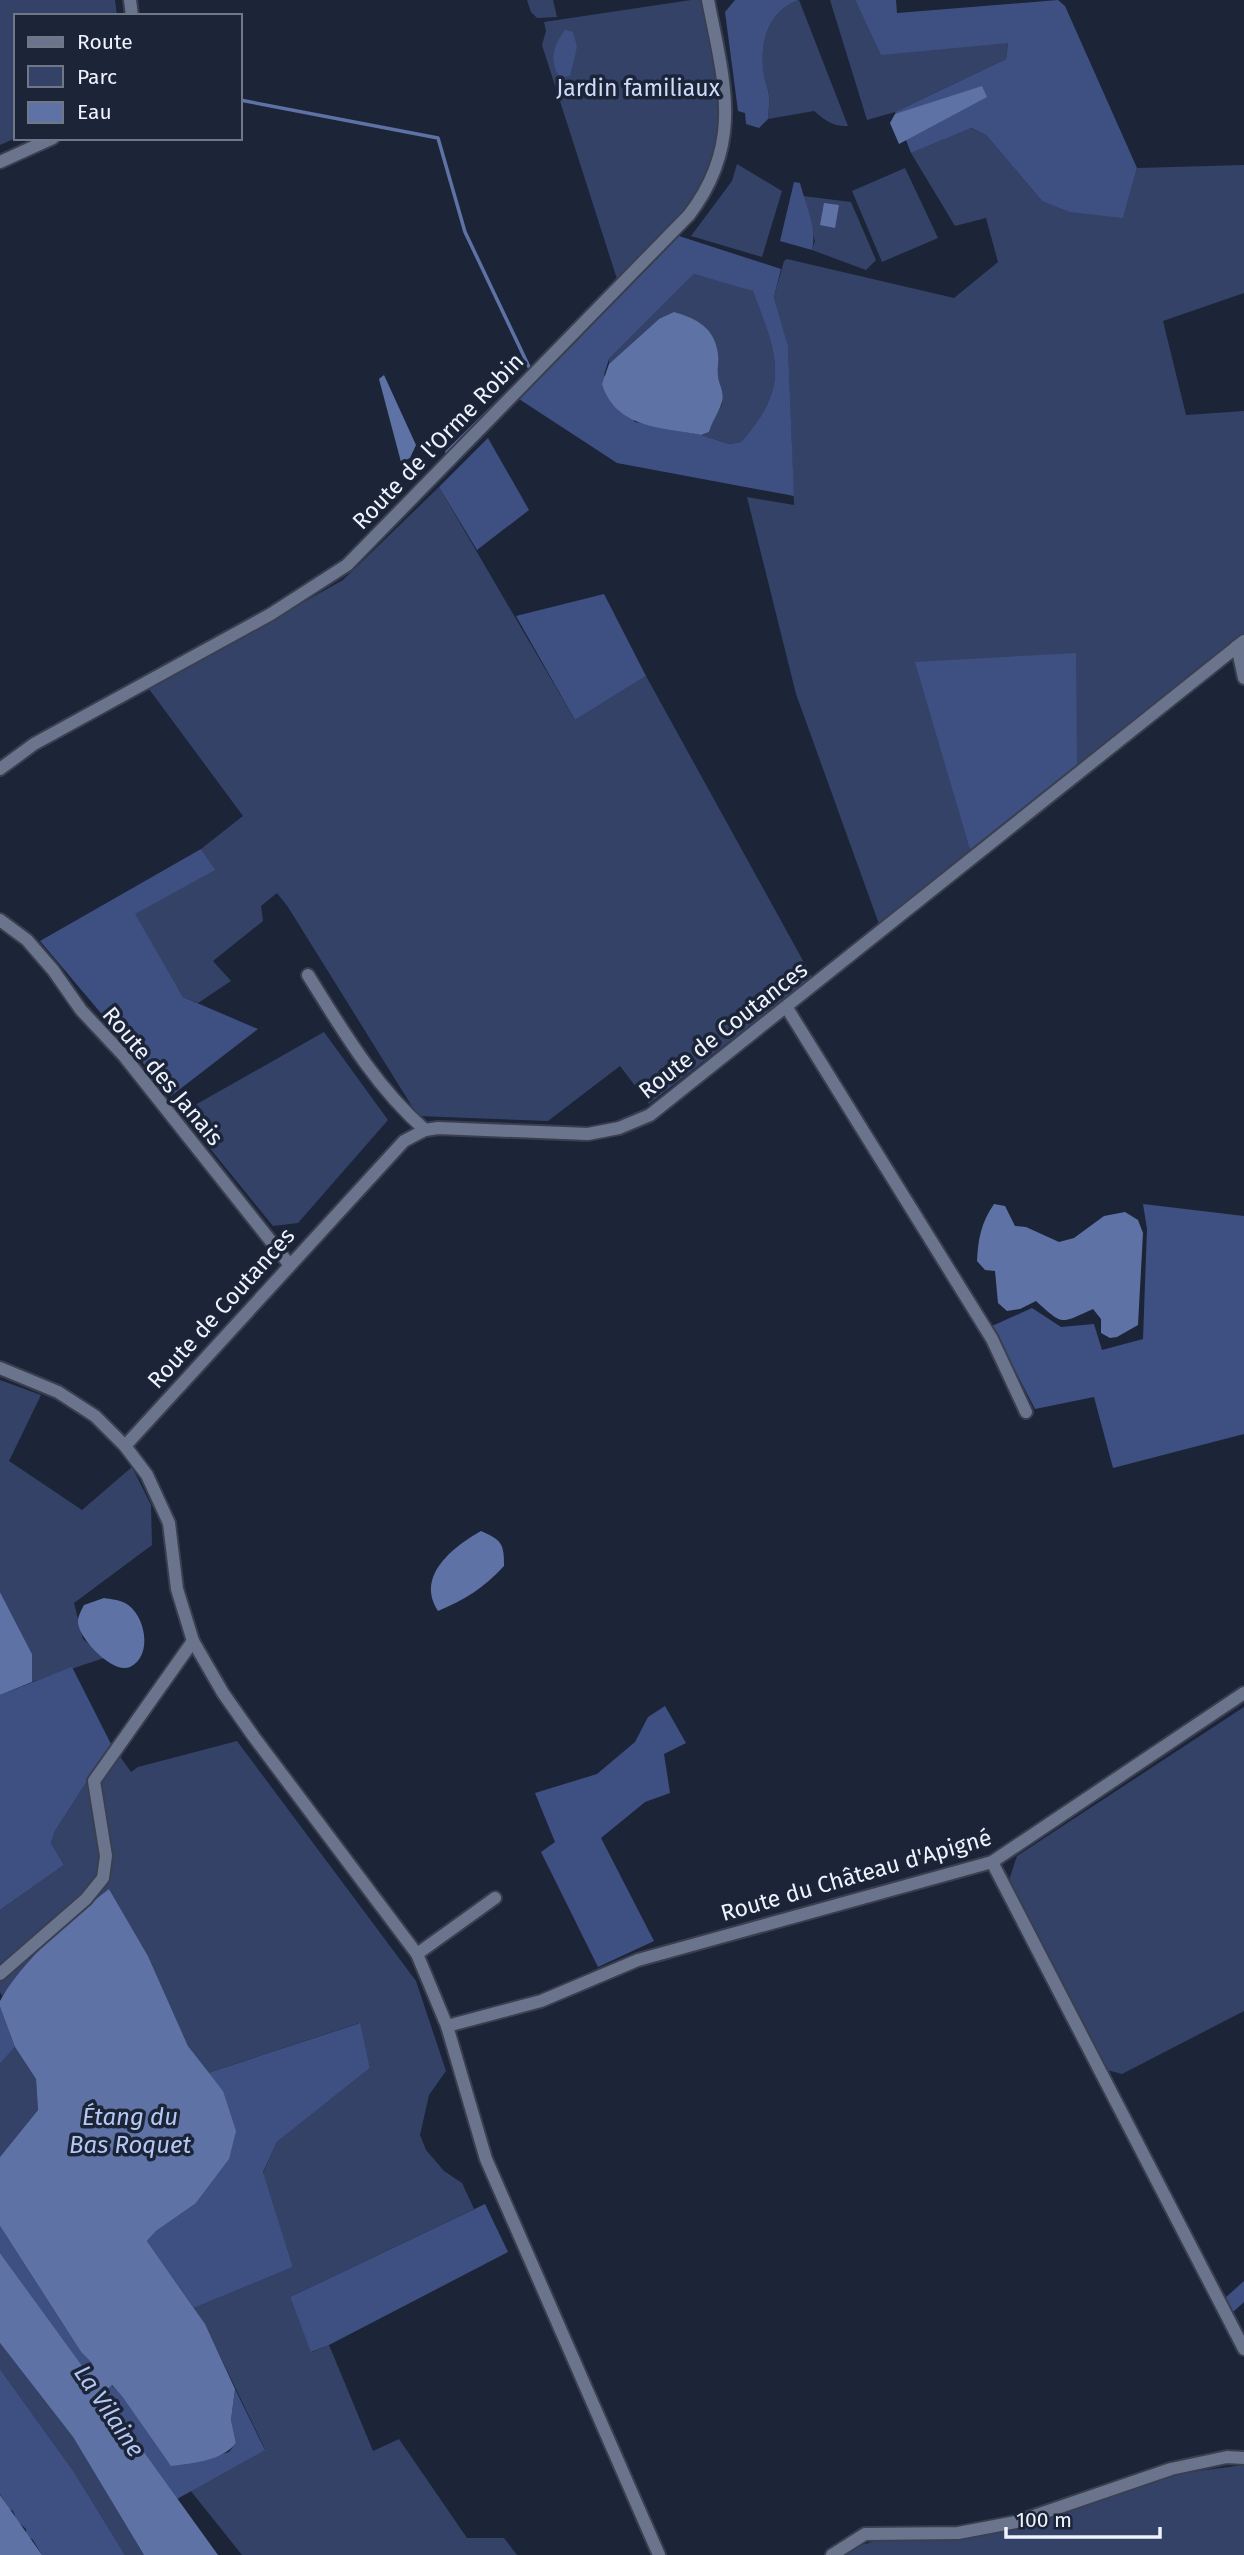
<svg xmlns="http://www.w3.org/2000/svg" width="1244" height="2555" viewBox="0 0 1244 2555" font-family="'Fira Sans',sans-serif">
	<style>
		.green { fill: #354267 }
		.forest { fill: #3e5081; fill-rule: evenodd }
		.water { fill: #5e72a5 }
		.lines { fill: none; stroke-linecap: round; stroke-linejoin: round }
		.stream { stroke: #5e72a5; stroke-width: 3.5 }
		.minor-casing { stroke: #3a3f50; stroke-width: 16 }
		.minor { stroke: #6a748d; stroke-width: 12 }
		.labels { text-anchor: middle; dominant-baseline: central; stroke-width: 7; stroke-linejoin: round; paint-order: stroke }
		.park-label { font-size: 23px; fill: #cedbfa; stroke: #1c2438 }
		.street-label { font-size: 23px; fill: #eef3fe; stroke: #1c2438 }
		.water-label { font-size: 24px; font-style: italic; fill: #b5c8f6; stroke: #1c2438 }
	</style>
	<rect width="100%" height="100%" fill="#1c2438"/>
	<g class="green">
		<polygon points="0,0 115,0 117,16 16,16 16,138 0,145"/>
		<polygon points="527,0 553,0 557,17 537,18 531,12"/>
		<path d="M 691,0 L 702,0 C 714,68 737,146 688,206 C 667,232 641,255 617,279 L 542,45 L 546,31 L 544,22 Z"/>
		<path d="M 799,0 L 848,126 C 833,127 825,120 814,111 L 768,119 C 768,112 770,104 769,97 C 769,90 765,82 764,75 C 759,45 767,11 799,0 Z"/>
		<polygon points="830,0 855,0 881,54 1008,42 1006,59 895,112 867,120"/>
		<polygon points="970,128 986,135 1042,201 1123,217 1137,168 1244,165 1244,293 1163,321 1186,415 1244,411 1244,634 1077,768 916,662 970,850 879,924 796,694 747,497 794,505 788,347 774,297 784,261 787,259 954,298 998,262 986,218 955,226 911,153"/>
		<polygon points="737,164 782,191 762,257 691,236 732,181"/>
		<polygon points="905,168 938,238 882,262 852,191"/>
		<polygon points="803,196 851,202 876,260 866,270 812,250 815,241"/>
		<path d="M 694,274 L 753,290 C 777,356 792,384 741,442 L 729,444 L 701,435 L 709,432 L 713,418 L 722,405 L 723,394 L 718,377 L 718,355 L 659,319 L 609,364 L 609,359 Z"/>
		<polygon points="439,487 575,720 646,676 812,977 649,1104 620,1066 548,1121 418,1116 288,907 277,893 261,906 263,921 213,961 231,981 198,1003 183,997 134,914 214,870 201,849 243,816 149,689 343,580"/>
		<polygon points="324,1032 388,1120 298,1223 273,1226 181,1113"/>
		<polygon points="0,1380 41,1395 9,1461 82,1510 132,1467 151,1505 152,1545 74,1603 83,1639 104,1658 32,1682 32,1654 0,1592"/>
		<polygon points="1244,1707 1244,2011 1122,2074 1107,2070 1098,2057 1009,1880 1017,1856"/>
		<path d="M 237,1741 L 416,1981 L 446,2071 L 429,2095 L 420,2135 L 426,2150 L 444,2171 L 462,2183 L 474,2209 L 290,2297 L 312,2352 L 329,2345 L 373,2451 L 399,2439 L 467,2538 L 504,2538 L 517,2555 L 242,2555 L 190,2490 L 265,2449 L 205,2325 L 194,2308 L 293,2267 L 263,2173 L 277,2142 L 370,2068 L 359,2023 L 208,2073 L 188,2046 L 148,1956 L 109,1889 C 69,1919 32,1956 2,1996 L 0,1992 L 0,1910 L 64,1865 L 51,1843 L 55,1831 L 111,1744 L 131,1772 L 138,1767 Z"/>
		<polygon points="15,2047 36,2079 38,2110 0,2157 0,2064"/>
		<polygon points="0,2343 73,2437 144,2555 125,2555 74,2472 0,2369"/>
		<polygon points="1244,2465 1244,2555 841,2555 852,2548 882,2539 1031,2523 1183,2473"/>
	</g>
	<g class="forest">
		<path d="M 735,0 L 799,0 C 767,11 759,45 764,75 C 765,82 769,90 769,97 C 770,104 768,112 768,119 L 759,128 L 746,124 L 745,113 L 738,111 L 725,12 Z"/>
		<polygon points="855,0 896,0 897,13 1058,0 1065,6 1137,168 1123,218 1070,212 1042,201 986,135 971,128 911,153 895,112 1006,59 1008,43 881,55"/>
		<path d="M 565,30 L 573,32 L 577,47 L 570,76 L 560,78 C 549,61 553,46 565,30 Z"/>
		<path d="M 794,182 L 800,183 C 805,203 818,231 812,250 L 780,241 Z"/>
		<path d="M 679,236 L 781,269 L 774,297 L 788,346 L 794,496 L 617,463 L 519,399 ZM 694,274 L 753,291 C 777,356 792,384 741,442 L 729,444 L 701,435 L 635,422 L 604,375 L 609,359 Z"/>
		<polygon points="488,438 529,510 477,550 439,487"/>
		<polygon points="604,594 646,676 575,720 516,616"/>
		<polygon points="1076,653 1077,768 970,850 915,662"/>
		<polygon points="201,849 215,870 135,914 183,997 258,1029 171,1096 40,941"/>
		<polygon points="1143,1204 1244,1216 1244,1434 1113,1468 1094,1397 1035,1409 992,1326 1032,1308 1061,1327 1094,1324 1102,1350 1143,1339 1147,1229"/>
		<polygon points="72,1667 111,1744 55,1831 51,1843 64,1865 0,1910 0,1695"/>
		<polygon points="665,1706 686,1743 664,1754 670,1793 645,1802 601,1838 654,1941 598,1967 541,1852 555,1842 535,1793 597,1774 635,1742 648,1717"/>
		<polygon points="0,2007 15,2047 0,2064"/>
		<polygon points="360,2023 370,2068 277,2142 263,2172 293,2267 194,2308 147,2241 156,2231 195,2204 223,2091 208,2073"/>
		<polygon points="485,2204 508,2252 329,2345 311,2352 290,2297"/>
		<polygon points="0,2226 81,2352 92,2363 85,2371 0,2253"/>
		<polygon points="1244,2281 1244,2302 1233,2312 1225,2298"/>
		<polygon points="0,2369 74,2472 125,2555 42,2555 33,2540 26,2535 26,2529 17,2521 13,2511 9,2509 0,2494"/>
		<polygon points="111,2385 198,2462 229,2452 236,2443 231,2420 235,2389 265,2450 177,2499 101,2394"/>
	</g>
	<g class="water">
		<polygon points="982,86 987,97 899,144 890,123 895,114"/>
		<polygon points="824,203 839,205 835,228 820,225"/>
		<path d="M 674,312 C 696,318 715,328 718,354 C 719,361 717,368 718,376 C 719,385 725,392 722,402 C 719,412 712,421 709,432 L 701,435 C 662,427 616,429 602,384 L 609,364 L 659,319 Z"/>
		<polygon points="384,375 416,445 410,458 401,462 379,379"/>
		<path d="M 994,1204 L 1005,1206 L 1015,1226 L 1026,1227 L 1059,1242 L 1074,1238 L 1104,1216 L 1125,1212 L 1138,1220 L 1143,1233 L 1138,1325 L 1117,1337 L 1110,1338 L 1101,1333 L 1101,1319 L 1093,1309 C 1059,1324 1064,1326 1036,1301 L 1020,1309 L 1007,1311 L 998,1303 L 995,1271 L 985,1270 L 977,1261 C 978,1239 981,1223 994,1204 Z"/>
		<path d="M 481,1531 C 502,1540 504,1544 504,1566 C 484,1588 464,1600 438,1611 C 415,1576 453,1547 481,1531 Z"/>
		<polygon points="0,1592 32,1654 32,1682 0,1695"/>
		<path d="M 104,1598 C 110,1599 119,1600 125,1603 C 145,1613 154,1656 130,1667 C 113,1675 77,1637 78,1621 C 78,1616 82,1609 84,1605 Z"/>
		<path d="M 109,1889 L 148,1956 L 188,2046 L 223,2091 L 236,2131 L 229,2159 L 195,2204 L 156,2231 L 147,2241 L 205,2324 L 235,2389 L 231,2420 L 236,2443 C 222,2461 193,2463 171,2466 L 122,2396 L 112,2385 L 102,2394 L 218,2555 L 144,2555 L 73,2437 L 0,2343 L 0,2253 L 85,2370 L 92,2363 L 81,2352 L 0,2226 L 0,2157 L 38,2110 L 36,2079 L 15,2047 L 0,2007 L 0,2001 C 21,1962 73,1916 109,1889 Z"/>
		<polygon points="0,2486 0,2495 42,2555 0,2555"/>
	</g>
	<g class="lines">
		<g class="stream">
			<polyline points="240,100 438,138 465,232 530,369"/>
			<polyline points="447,452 513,387"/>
		</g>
		<defs>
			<g id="minor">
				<polyline points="130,0 132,16"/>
				<polyline points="0,162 53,138"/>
				<polyline points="1237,646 1244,678"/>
				<path d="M 0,769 L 34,744 L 271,614 L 347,565 L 689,215 C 744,143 724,82 708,0"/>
				<polyline points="0,920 27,940 53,970 81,1010 124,1056 289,1264"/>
				<path d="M 308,975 C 343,1031 375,1086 425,1130"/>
				<polyline points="787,1008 992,1339 1026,1412"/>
				<polyline points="0,1368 58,1392 95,1416 125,1446 147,1475 169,1523 177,1589 193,1641 223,1693 254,1737 417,1954 447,2026 486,2159 659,2555"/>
				<polyline points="125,1446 404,1141 425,1130 438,1128 588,1134 619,1128 650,1115 1244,641"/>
				<polyline points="992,1862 1244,2349"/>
				<polyline points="417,1954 495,1898"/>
				<polyline points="0,1974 86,1899 103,1878 106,1856 94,1781 193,1641"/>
				<polyline points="447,2026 541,2001 638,1960 992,1862 1244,1693"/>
				<polyline points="832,2555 865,2534 958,2533 1016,2522 1171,2469 1227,2457 1244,2458"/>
			</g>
		</defs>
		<use href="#minor" class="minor-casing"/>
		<use href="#minor" class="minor"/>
	</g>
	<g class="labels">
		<g class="park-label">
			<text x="638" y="88">Jardin familiaux</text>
		</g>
		<g class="street-label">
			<text transform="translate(438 441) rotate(-46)">Route de l'Orme Robin</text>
			<text transform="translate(723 1030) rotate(-38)">Route de Coutances</text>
			<text transform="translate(163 1076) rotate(50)">Route des Janais</text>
			<text transform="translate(221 1308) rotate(-48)">Route de Coutances</text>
			<text transform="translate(856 1875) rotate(-16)">Route du Château d'Apigné</text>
		</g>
		<g class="water-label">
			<text x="130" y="2117">Étang du<tspan x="130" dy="28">Bas Roquet</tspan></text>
			<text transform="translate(109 2411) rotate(56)">La Vilaine</text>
		</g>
	</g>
	<rect x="14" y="14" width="228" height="126" fill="#1c2438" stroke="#707787" stroke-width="2"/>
	<rect x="28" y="37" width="35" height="10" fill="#6a748d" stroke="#707787" stroke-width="2"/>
	<text x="77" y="49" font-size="21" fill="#eef3fe">Route</text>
	<rect x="28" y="66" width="35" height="21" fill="#354267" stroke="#707787" stroke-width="2"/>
	<text x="77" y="84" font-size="21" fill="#eef3fe">Parc</text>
	<rect x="28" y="102" width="35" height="21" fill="#5e72a5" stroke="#707787" stroke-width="2"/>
	<text x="77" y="119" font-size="21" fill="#eef3fe">Eau</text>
	<path d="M1006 2527v10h154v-10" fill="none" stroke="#eef3fe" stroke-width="3.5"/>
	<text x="1016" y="2527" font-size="21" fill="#eef3fe" stroke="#1c2438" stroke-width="5" paint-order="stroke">100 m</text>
</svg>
